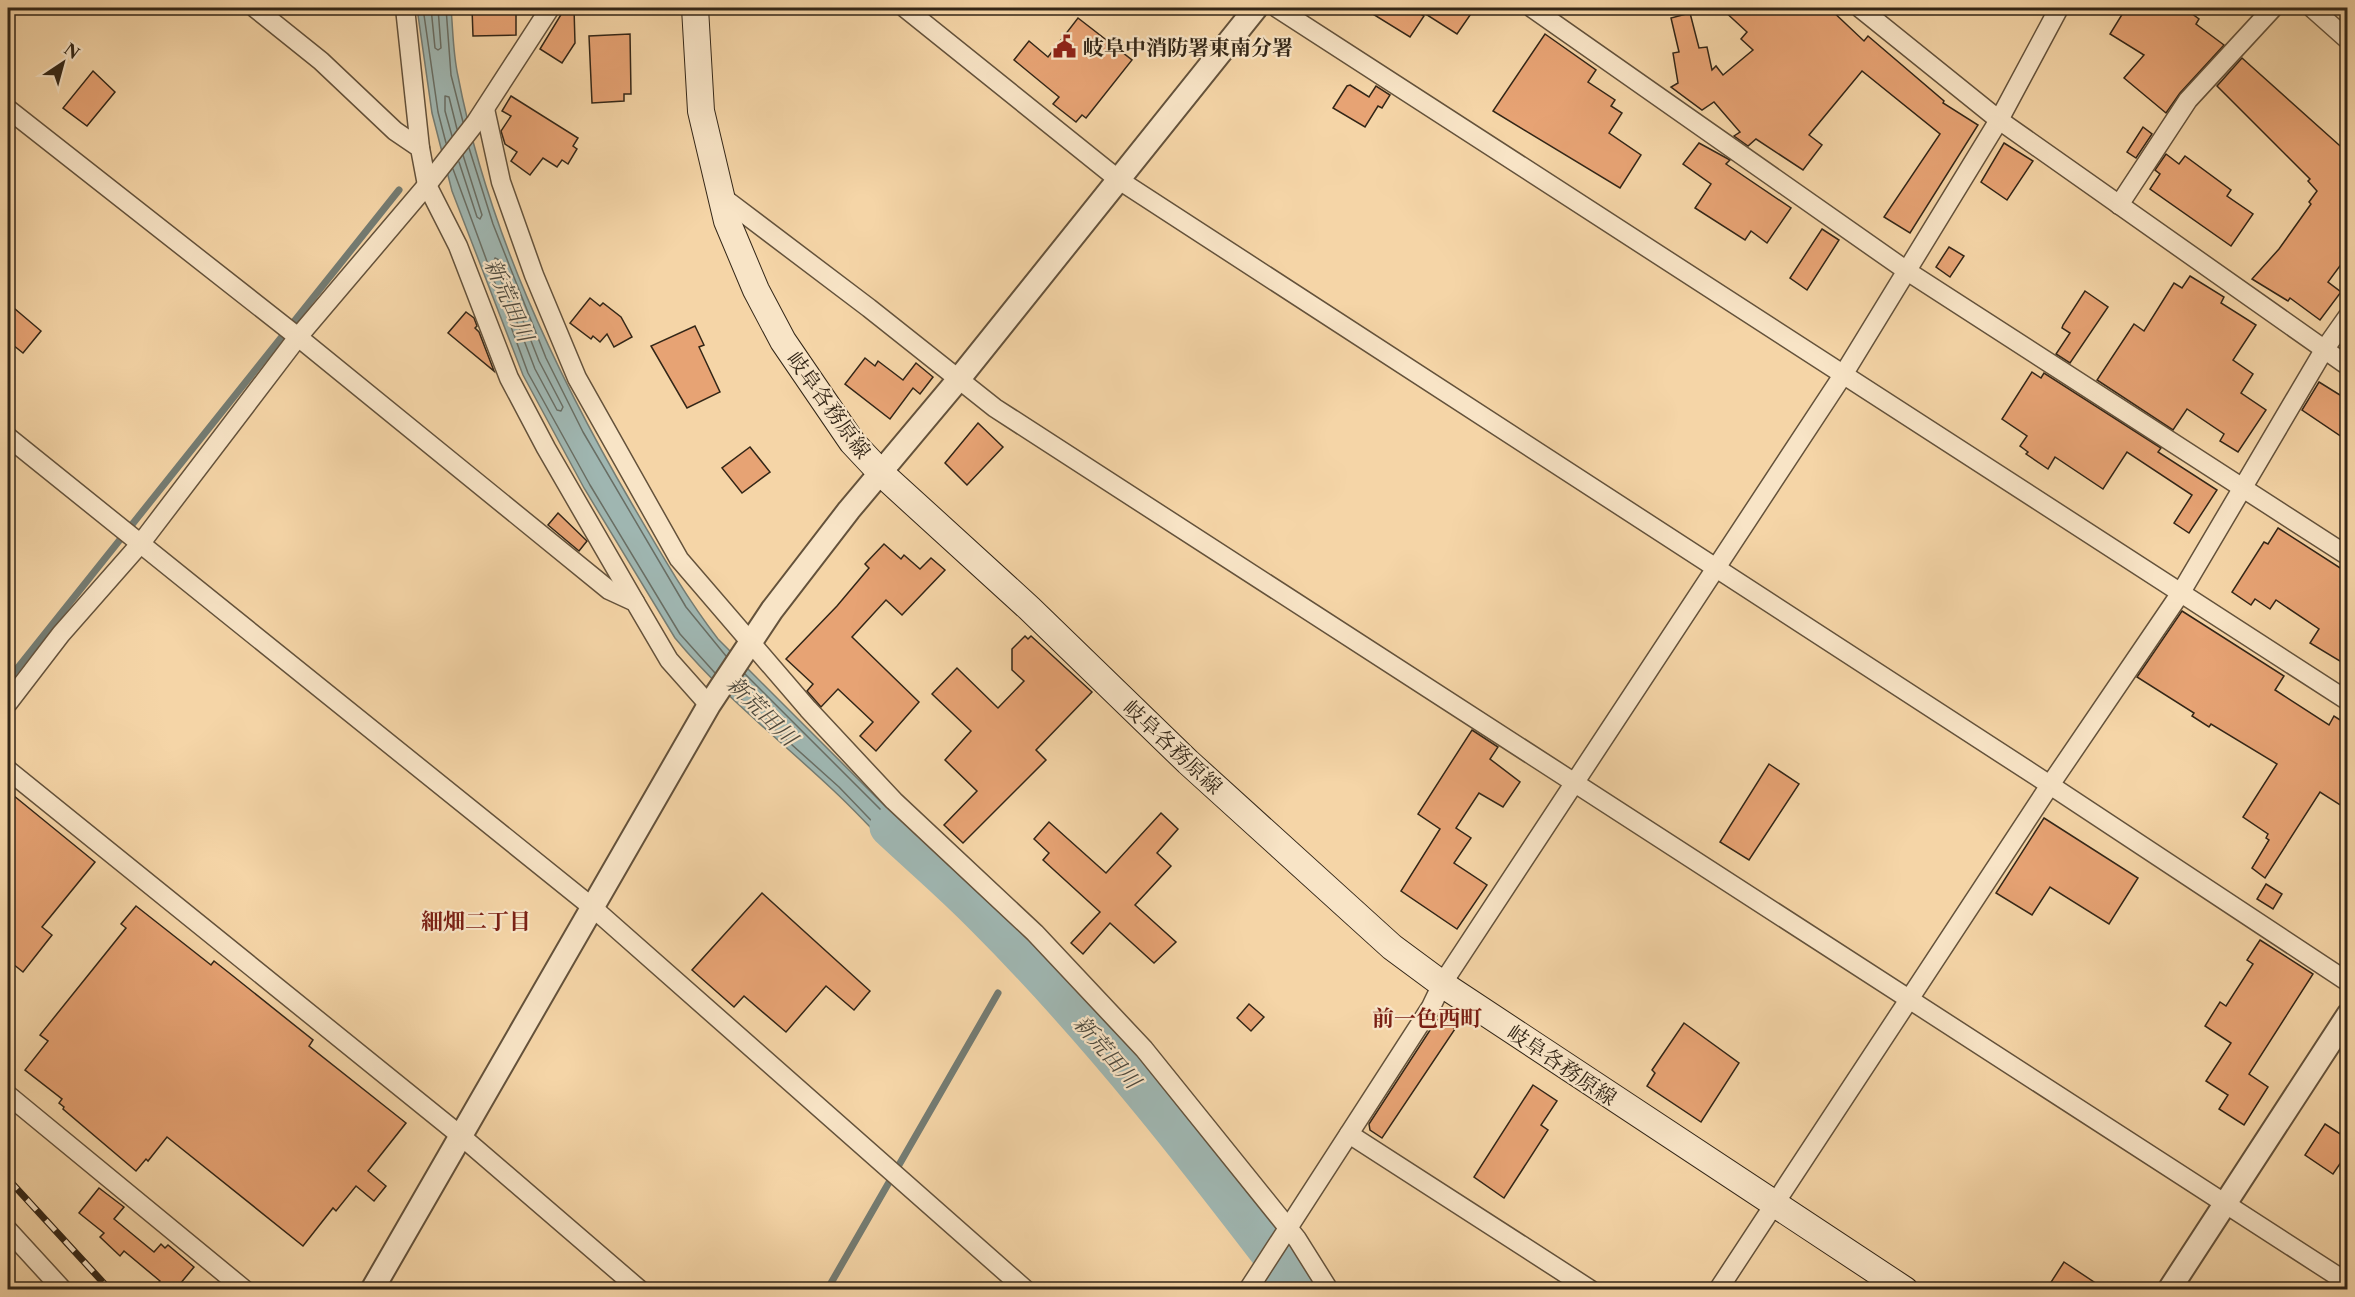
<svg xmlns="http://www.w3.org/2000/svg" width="2355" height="1297" viewBox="0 0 2355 1297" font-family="'Libre Caslon Text','Noto Serif JP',serif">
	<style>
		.water { fill: #9fb6b1; stroke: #747c73; stroke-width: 1.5 }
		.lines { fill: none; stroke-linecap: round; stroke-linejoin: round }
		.shore { stroke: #696e64; stroke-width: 1.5 }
		.stream { stroke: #747c73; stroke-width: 7 }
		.river { stroke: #9fb6b1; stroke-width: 39 }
		.building { fill: #e7a374; stroke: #332617; stroke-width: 1.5 }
		.minor-casing { stroke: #64523b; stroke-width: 21 }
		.tertiary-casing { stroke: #64523b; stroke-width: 26 }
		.secondary-casing { stroke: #332617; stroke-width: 28 }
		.minor { stroke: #f8e4c6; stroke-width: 18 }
		.tertiary { stroke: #f8e4c6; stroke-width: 22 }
		.secondary { stroke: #f8e4c6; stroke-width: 26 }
		.rail-casing { stroke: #332617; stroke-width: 7 }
		.rail { stroke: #f8e4c6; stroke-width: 4.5; stroke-dasharray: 14; stroke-linecap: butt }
		.labels { text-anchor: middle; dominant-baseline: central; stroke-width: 4.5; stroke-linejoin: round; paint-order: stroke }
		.poi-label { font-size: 21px; font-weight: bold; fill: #332617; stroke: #f8e4c6; text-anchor: start }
		.street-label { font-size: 21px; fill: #332617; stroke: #f8e4c6 }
		.water-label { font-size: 22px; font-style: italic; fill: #4e4a3e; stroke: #f8e4c6 }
		.neighbourhood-label { font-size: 22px; font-weight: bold; fill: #7a1f14; stroke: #f8e4c6 }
	</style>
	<rect width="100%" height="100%" fill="#f5d5a7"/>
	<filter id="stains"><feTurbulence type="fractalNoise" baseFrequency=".00333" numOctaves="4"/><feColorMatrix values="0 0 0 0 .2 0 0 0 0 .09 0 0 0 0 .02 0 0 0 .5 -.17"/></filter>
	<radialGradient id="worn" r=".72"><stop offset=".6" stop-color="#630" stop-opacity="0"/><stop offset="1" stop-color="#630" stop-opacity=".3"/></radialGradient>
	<path class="water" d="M 417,8 L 451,8 C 453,30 453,54 458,76 C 487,227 555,372 632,504 C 659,550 685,596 718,639 L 935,856 L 916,876 C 889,847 862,817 833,790 C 780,740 722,695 675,638 L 584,488 L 523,375 L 452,191 L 432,113 Z"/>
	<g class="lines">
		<g class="shore">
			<polyline points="423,8 438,112 446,143"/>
			<polyline points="431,8 435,48 438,50 441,48 438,8"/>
			<polyline points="446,8 451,75 463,122"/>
			<polyline points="452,136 445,111 445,96 449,97 457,129"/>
			<polyline points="469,148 493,224 546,358 583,432 686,607 726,656"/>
			<polyline points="459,162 477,217 480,219 482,215 463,155"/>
			<polyline points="453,169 528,373 590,485 680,634 715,673"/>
			<polygon points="495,258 499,260 539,361 563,407 561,411 557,410 535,369 494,262"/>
			<polyline points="733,692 839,787 914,865 918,865 925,858 925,854 745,674"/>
		</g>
		<g class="stream">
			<polyline points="8,680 399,190"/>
			<polyline points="827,1290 998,993"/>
		</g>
		<path class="river" d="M 889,827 C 921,857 955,886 985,917 C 1100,1032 1200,1161 1298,1290"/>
	</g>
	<g class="building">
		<polygon points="472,8 516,8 516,35 473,36"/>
		<polygon points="565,8 574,8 575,43 562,63 540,49"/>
		<polygon points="1363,8 1411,8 1424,16 1410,37"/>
		<polygon points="1416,8 1475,8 1457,34"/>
		<polygon points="1721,8 1829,8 1864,41 1868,36 1944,101 1943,103 1978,125 1910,233 1884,217 1940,134 1862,71 1809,135 1822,145 1803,170 1756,139 1748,146 1734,136 1740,132 1714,102 1702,110 1671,87 1678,83 1673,53 1679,52 1671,18 1690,13 1699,48 1707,47 1712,70 1716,66 1723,75 1753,50 1741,39 1747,32"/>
		<polygon points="2126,8 2184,8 2199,19 2196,24 2224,45 2180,93 2166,113 2124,78 2144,55 2110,34"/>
		<polygon points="1078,18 1132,60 1086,118 1082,115 1076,122 1053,104 1059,97 1014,60 1029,41 1048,57"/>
		<polygon points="630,34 631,94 624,94 624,101 592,103 589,36"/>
		<polygon points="1545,34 1596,70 1588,82 1615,100 1611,106 1622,113 1609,133 1641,155 1620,188 1493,111"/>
		<polygon points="2242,58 2348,153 2348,255 2328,282 2341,292 2320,320 2290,298 2288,301 2252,279 2279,249 2311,204 2309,202 2317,191 2308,181 2310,179 2217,86"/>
		<polygon points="93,71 115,92 87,126 63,108"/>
		<polygon points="1350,85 1369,97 1376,86 1390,95 1382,108 1378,106 1365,127 1333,108 1347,86"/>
		<polygon points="511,96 578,138 573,146 577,149 568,164 562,160 557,167 543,158 530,175 511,161 517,152 505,144 501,131 511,116 502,111"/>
		<polygon points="2143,127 2152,134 2136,158 2127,152"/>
		<polygon points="1699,143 1730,160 1726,164 1791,208 1767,243 1751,231 1745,240 1695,208 1711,184 1683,164"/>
		<polygon points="2004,143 2033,161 2007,200 1981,182"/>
		<polygon points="2166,154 2179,164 2185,156 2231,190 2227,196 2253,214 2231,246 2150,189 2160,174 2155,170"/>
		<polygon points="1822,229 1839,240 1807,290 1790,278"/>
		<polygon points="1949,247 1964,256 1950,277 1936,267"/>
		<polygon points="2190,276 2224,297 2221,303 2256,325 2233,360 2253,374 2241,393 2266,410 2238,452 2220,441 2224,434 2187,409 2173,430 2097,380 2134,324 2144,331 2174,283 2182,288"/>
		<polygon points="2085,291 2108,307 2070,363 2056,354 2070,333 2062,328 2063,325"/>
		<polygon points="590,298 600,306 603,303 621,317 632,337 614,347 607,334 600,342 593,336 591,339 570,323"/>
		<polygon points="8,303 41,331 23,353 8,341"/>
		<polygon points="466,312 474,318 477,326 475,328 479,332 494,371 448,333"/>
		<polygon points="695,326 704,345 699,347 720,392 687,408 651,346"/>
		<polygon points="865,358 875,366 878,361 903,380 916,363 933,377 920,394 913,388 890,419 845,384"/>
		<polygon points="2032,372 2041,378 2044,373 2161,448 2158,452 2217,490 2189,533 2174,523 2192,495 2127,452 2103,489 2055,457 2048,469 2026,454 2028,452 2020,446 2027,436 2002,419"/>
		<polygon points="2319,382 2348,400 2348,441 2302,410"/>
		<polygon points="978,423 1003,447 967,485 945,463"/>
		<polygon points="750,447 770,472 742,493 722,468"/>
		<polygon points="558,513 587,541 579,551 548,525"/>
		<polygon points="2278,528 2348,573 2348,666 2310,643 2319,629 2276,600 2270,609 2255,599 2251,605 2232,592 2264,542 2268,544"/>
		<polygon points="884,544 901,559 904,555 920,569 931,558 945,570 902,615 886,600 852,637 919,702 876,751 860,736 873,722 838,689 821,707 807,691 813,684 786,659 837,606 869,568 865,564"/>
		<polygon points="2182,611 2284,676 2275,690 2329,725 2334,716 2348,725 2348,810 2320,792 2265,878 2252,868 2269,840 2266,838 2268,834 2243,817 2277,764 2211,724 2209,727 2192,716 2194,713 2137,677"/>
		<polygon points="1025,636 1028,639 1031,636 1092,692 1036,750 1046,760 963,843 944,825 977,791 945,760 971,731 932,694 957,668 998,708 1024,681 1012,670 1012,649"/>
		<polygon points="1472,730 1498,747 1490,759 1520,782 1503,807 1479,793 1456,828 1471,838 1454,863 1487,885 1457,929 1401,891 1440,829 1418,814"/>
		<polygon points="1769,764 1799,784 1749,860 1720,842"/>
		<polygon points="8,791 95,862 42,927 52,935 23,972 8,960"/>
		<polygon points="1161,813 1178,829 1157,853 1171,866 1135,905 1176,942 1154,963 1110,923 1083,954 1071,943 1100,912 1043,860 1049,853 1034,839 1049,822 1106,873"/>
		<polygon points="2044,818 2138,878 2109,924 2050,887 2032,915 1996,893"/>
		<polygon points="2266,884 2282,894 2273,909 2257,899"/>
		<polygon points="762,893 870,991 854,1010 826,986 786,1032 744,996 734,1007 692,970"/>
		<polygon points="136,906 211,965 214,961 233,976 313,1040 309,1046 406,1123 368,1171 386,1186 374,1201 356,1186 336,1211 333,1208 303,1246 167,1137 148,1161 146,1159 136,1171 63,1109 64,1107 59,1103 62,1099 25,1070 48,1041 40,1035 126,928 121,924"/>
		<polygon points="2260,940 2313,974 2249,1074 2268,1087 2244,1125 2219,1109 2228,1095 2206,1081 2231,1043 2205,1026 2220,1002 2226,1006 2253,964 2247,960"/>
		<polygon points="1249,1004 1264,1017 1251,1031 1237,1018"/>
		<polygon points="1440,1018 1455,1029 1382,1138 1370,1130 1369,1124 1434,1024"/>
		<polygon points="1684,1023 1739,1063 1701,1122 1647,1086 1655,1073 1652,1070"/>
		<polygon points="1533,1085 1557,1101 1541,1125 1548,1130 1504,1198 1474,1177"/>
		<polygon points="2325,1124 2348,1139 2348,1152 2333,1174 2305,1155"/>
		<polygon points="99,1188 124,1207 114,1219 154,1252 161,1244 165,1248 168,1245 194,1267 175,1290 152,1290 160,1281 124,1251 120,1256 100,1237 104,1233 79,1213"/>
		<polygon points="2064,1262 2106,1290 2046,1290"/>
	</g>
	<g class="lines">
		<defs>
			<g id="minor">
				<polyline points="255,8 321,61 395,131 420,148 427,185 458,246 509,378 546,448 635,602"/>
				<polyline points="405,8 420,148"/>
				<polyline points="905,8 1119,180 2050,785 2348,982"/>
				<polyline points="1277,8 2348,701"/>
				<polyline points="1532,8 1907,271 2348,556"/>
				<polyline points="1860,8 1999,120 2348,366"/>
				<polyline points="2312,8 2348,40"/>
				<polyline points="8,109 298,337 609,590 635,602 669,660 709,705"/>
				<polyline points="485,109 501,182 534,275 577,378 679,559 808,709 894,801 1035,933 1144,1049 1297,1239 1329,1290"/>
				<polyline points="721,196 869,308 995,408 2348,1283"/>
				<polyline points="2119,205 2188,100 2273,8"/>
				<polyline points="8,437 592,907 1026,1290"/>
				<polyline points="8,703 61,634 141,543 298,337 427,185 476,122 550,8"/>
				<polyline points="8,770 461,1136 640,1290"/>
				<polyline points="8,1095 245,1290"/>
				<polyline points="1349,1134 1591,1290"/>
				<polyline points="8,1230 63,1290"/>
				<polyline points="1248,1290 1431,1007 1442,984 1843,375 1999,120 2059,8"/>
				<polyline points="1718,1290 2050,785 2180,594 2324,350 2348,316"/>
			</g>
			<g id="tertiary">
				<polyline points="372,1290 709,705 772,610 849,510 958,380 1256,8"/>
				<polyline points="2169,1290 2348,1015"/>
			</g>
			<polyline id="secondary" points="695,8 701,111 727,221 756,290 783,341 852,442 882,474 1029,608 1188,762 1392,947 1442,984 1905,1290"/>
		</defs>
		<use href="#minor" class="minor-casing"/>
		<use href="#tertiary" class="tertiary-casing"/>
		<use href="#secondary" class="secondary-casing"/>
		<use href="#minor" class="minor"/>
		<use href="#tertiary" class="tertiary"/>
		<use href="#secondary" class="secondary"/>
		<defs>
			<polyline id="rail" points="8,1179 110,1290"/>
		</defs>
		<use href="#rail" class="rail-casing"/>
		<use href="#rail" class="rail"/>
	</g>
	<defs>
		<symbol id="civic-bare" viewBox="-9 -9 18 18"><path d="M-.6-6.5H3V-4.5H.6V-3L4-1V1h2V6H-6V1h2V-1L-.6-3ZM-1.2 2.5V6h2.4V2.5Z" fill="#8f2418" stroke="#f8e4c6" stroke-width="2.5" paint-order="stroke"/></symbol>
	</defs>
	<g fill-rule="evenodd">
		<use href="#civic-bare" x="1048" y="30" width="33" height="33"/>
	</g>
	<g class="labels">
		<g class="poi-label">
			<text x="1083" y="47">岐阜中消防署東南分署</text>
		</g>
		<g class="street-label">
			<text transform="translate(829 405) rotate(54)">岐阜各務原線</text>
			<text transform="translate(1173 747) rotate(43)">岐阜各務原線</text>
			<text transform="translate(1562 1065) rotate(34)">岐阜各務原線</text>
		</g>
		<g class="water-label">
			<text transform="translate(509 300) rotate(66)">新荒田川</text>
			<text transform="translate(762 711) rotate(45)">新荒田川</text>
			<text transform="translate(1107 1052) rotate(49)">新荒田川</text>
		</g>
		<g class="neighbourhood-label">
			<text x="476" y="921">細畑二丁目</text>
			<text x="1427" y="1018">前一色西町</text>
		</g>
	</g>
	<rect width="2355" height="1297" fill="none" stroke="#f5d5a7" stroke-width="30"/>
	<rect x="9" y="9" width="2337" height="1279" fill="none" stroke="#332617" stroke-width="3"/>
	<rect x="15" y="15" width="2325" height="1267" fill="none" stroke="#332617" stroke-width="1.5"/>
	<g transform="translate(63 63) rotate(36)" stroke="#f8e4c6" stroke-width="4.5" paint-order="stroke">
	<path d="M0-4.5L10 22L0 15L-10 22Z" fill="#332617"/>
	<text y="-9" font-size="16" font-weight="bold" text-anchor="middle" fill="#332617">N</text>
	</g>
	<rect width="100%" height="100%" filter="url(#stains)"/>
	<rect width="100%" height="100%" fill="url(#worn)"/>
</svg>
